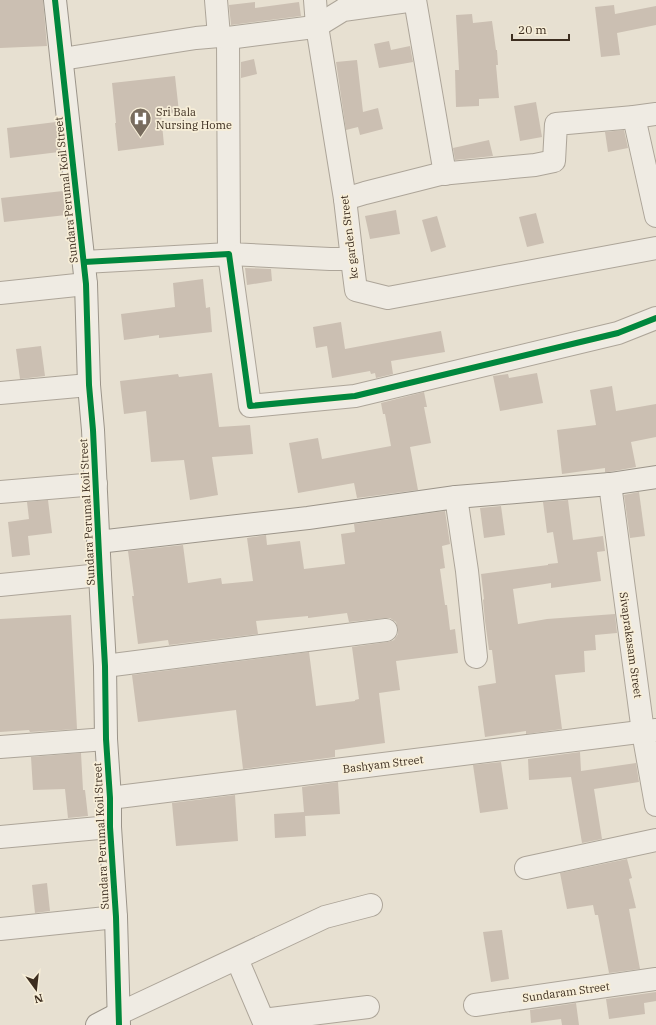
<svg xmlns="http://www.w3.org/2000/svg" width="656" height="1025" viewBox="0 0 656 1025" font-family="'IBM Plex Serif',serif">
	<style>
		.building { fill: #cbbfb2 }
		.lines { fill: none; stroke-linecap: round; stroke-linejoin: round }
		.street-casing { stroke: #ada599; stroke-width: 24 }
		.secondary-casing { stroke: #9c958a; stroke-width: 24 }
		.street { stroke: #efebe3; stroke-width: 22 }
		.secondary { stroke: #efebe3; stroke-width: 22 }
		.cycleway-casing { stroke: #f7eed8; stroke-width: 8 }
		.cycleway { stroke: #00873e; stroke-width: 6 }
		.labels { text-anchor: middle; dominant-baseline: central; stroke-width: 3.5; stroke-linejoin: round; paint-order: stroke }
		.poi-label { font-size: 11px; fill: #3d2e20; stroke: #f7eed8; text-anchor: start }
		.street-label { font-size: 11px; fill: #3d2e20; stroke: #f7eed8 }
	</style>
	<rect width="100%" height="100%" fill="#e7e0d1"/>
	<g class="building">
		<polygon points="0,0 43,0 47,46 0,48"/>
		<polygon points="255,2 255,8 299,2 301,16 231,25 229,5"/>
		<polygon points="614,5 615,14 656,6 656,25 617,33 620,55 601,57 595,7"/>
		<polygon points="472,14 473,23 492,21 496,50 497,50 498,65 496,65 499,98 479,99 479,106 456,107 455,70 459,70 456,15"/>
		<polygon points="389,41 391,50 410,46 413,62 379,68 374,44"/>
		<polygon points="254,59 257,74 241,78 241,62"/>
		<polygon points="357,60 363,112 378,108 383,129 360,135 358,127 346,130 336,62"/>
		<polygon points="175,76 179,112 161,114 164,145 118,151 115,123 116,123 112,83"/>
		<polygon points="536,102 542,137 520,141 514,106"/>
		<polygon points="56,122 59,152 10,158 7,128"/>
		<polygon points="624,130 628,148 608,152 605,132"/>
		<polygon points="489,140 493,156 455,160 453,148"/>
		<polygon points="63,191 66,215 4,222 1,198"/>
		<polygon points="396,210 400,234 370,239 365,216"/>
		<polygon points="536,213 544,243 527,247 519,217"/>
		<polygon points="437,216 446,247 431,252 422,220"/>
		<polygon points="245,268 271,269 272,281 247,285"/>
		<polygon points="203,279 206,308 210,307 212,332 159,338 159,335 124,340 121,314 175,307 173,283"/>
		<polygon points="341,322 345,349 441,331 445,352 391,361 393,374 376,378 375,373 371,374 370,371 332,378 327,346 316,348 313,327"/>
		<polygon points="41,346 45,376 20,379 16,349"/>
		<polygon points="212,373 219,427 250,425 253,454 212,457 218,495 190,500 184,460 151,462 146,411 124,414 120,381 178,374 179,377"/>
		<polygon points="537,373 543,403 500,411 493,376 508,374 509,378"/>
		<polygon points="612,386 616,411 656,404 656,437 631,442 636,467 609,472 605,472 605,468 562,474 557,430 596,425 590,390"/>
		<polygon points="424,392 427,407 424,407 431,443 410,447 418,490 357,498 354,483 298,493 289,443 318,438 322,459 391,446 385,414 383,414 381,403"/>
		<polygon points="639,492 645,536 630,538 624,495"/>
		<polygon points="48,500 52,533 28,536 30,555 12,557 8,522 29,519 27,502"/>
		<polygon points="568,500 573,540 603,536 605,551 597,552 601,581 551,588 551,583 513,589 518,624 547,619 615,614 617,633 595,635 596,650 584,651 585,672 555,675 562,729 526,734 526,731 485,737 478,686 496,683 492,650 489,650 485,621 483,600 484,599 481,574 548,565 548,564 558,563 553,532 547,533 543,502"/>
		<polygon points="501,506 505,535 484,538 480,508"/>
		<polygon points="445,511 450,544 442,546 445,568 440,569 445,605 447,605 450,630 455,629 458,653 396,661 400,690 379,693 385,743 335,750 335,757 243,769 236,710 138,722 132,675 309,652 316,706 355,701 355,700 359,699 352,647 388,642 394,640 398,634 398,629 396,622 390,618 385,618 349,622 347,613 308,618 308,616 256,621 258,634 169,645 168,640 138,644 132,596 134,596 128,551 183,545 188,583 221,578 222,584 253,581 247,538 266,535 267,545 300,541 304,569 345,564 341,534 355,532 354,524"/>
		<polygon points="71,615 77,729 30,732 29,730 0,732 0,619"/>
		<polygon points="580,752 581,771 636,763 639,782 594,789 602,839 582,843 571,777 529,780 528,759"/>
		<polygon points="81,753 83,790 85,790 88,816 68,818 65,789 33,790 31,757"/>
		<polygon points="501,762 508,809 480,813 473,765"/>
		<polygon points="338,782 340,814 305,816 306,836 275,838 274,814 304,812 302,787"/>
		<polygon points="235,795 238,841 176,846 172,803"/>
		<polygon points="627,859 632,878 629,879 636,908 629,909 640,969 609,973 598,915 595,915 593,905 567,909 560,873"/>
		<polygon points="47,883 50,911 35,913 32,885"/>
		<polygon points="502,930 509,979 491,982 483,932"/>
		<polygon points="656,992 656,1001 644,1003 645,1014 609,1019 606,999"/>
		<polygon points="576,1003 579,1025 562,1025 561,1019 531,1023 530,1010"/>
	</g>
	<g class="lines">
		<defs>
			<g id="street">
				<polyline points="216,0 219,36"/>
				<polyline points="315,0 317,26 345,199 352,259 356,290 388,298 656,248"/>
				<polyline points="415,0 445,174"/>
				<polyline points="228,38 229,254 330,259 352,259"/>
				<polyline points="62,59 196,38 219,36 228,38 314,27 317,26 343,10 415,0"/>
				<polyline points="634,117 656,216"/>
				<polyline points="345,199 365,193 440,174 535,165 554,161 556,124 634,117 656,114"/>
				<polyline points="84,262 229,254 250,406 355,396 618,333 656,318"/>
				<polyline points="0,293 86,284"/>
				<polyline points="0,393 89,385"/>
				<polyline points="610,484 643,732 656,805"/>
				<polyline points="0,492 96,484"/>
				<polyline points="456,497 467,571 476,657"/>
				<polyline points="0,585 100,575"/>
				<polyline points="105,666 386,630"/>
				<polyline points="0,747 106,739"/>
				<polyline points="110,798 656,730"/>
				<polyline points="0,837 110,827"/>
				<polyline points="526,868 656,840"/>
				<polyline points="0,929 116,917"/>
				<polyline points="237,959 263,1020 368,1007"/>
				<polyline points="475,1005 656,979"/>
				<polyline points="118,1014 325,917 371,905"/>
			</g>
			<g id="secondary">
				<polyline points="55,0 86,284 89,385 93,430 100,575 105,666 106,739 110,798 110,827 116,917 119,1025"/>
				<polyline points="98,542 308,518 456,497 610,484 656,477"/>
				<polyline points="97,1025 118,1014"/>
			</g>
		</defs>
		<use href="#street" class="street-casing"/>
		<use href="#secondary" class="secondary-casing"/>
		<use href="#street" class="street"/>
		<use href="#secondary" class="secondary"/>
		<defs>
			<g id="cycleway">
				<polyline points="55,0 86,284 89,385 93,430 100,575 105,666 106,739 110,798 110,827 116,917 119,1025"/>
				<polyline points="84,262 229,254 250,406 355,396 618,333 656,318"/>
			</g>
		</defs>
		<use href="#cycleway" class="cycleway-casing"/>
		<use href="#cycleway" class="cycleway"/>
	</g>
	<defs>
		<symbol id="hospital-pin" viewBox="-11 -11 22 30"><path d="M0 17L-7.5 6A9.5 9.5 0 1 1 7.5 6Z" fill="#786c5e" stroke="#f7eed8"/><path d="M-5-5h3v3.5h4V-5h3V5h-3V1.5h-4V5h-3Z" fill="#fff"/></symbol>
	</defs>
	<g fill-rule="evenodd">
		<use href="#hospital-pin" x="128" y="106" width="25" height="34"/>
	</g>
	<g class="labels">
		<g class="poi-label">
			<text x="156" y="112">Sri Bala<tspan x="156" dy="13">Nursing Home</tspan></text>
		</g>
		<g class="street-label">
			<text transform="translate(66 190) rotate(-96)">Sundara Perumal Koil Street</text>
			<text transform="translate(349 237) rotate(-97)">kc garden Street</text>
			<text transform="translate(87 512) rotate(-93)">Sundara Perumal Koil Street</text>
			<text transform="translate(631 645) rotate(82)">Sivaprakasam Street</text>
			<text transform="translate(383 764) rotate(-7)">Bashyam Street</text>
			<text transform="translate(101 836) rotate(-93)">Sundara Perumal Koil Street</text>
			<text transform="translate(566 992) rotate(-8)">Sundaram Street</text>
		</g>
	</g>
	<g transform="translate(36 989) rotate(165)" stroke="#f7eed8" stroke-width="3" paint-order="stroke">
	<path d="M0-3L7 15L0 10L-7 15Z" fill="#3d2e20"/>
	<text y="-6" font-size="11" font-weight="bold" text-anchor="middle" fill="#3d2e20">N</text>
	</g>
	<path d="M512 34v6h57v-6" fill="none" stroke="#3d2e20" stroke-width="2"/>
	<text x="518" y="34" font-size="12" fill="#3d2e20" stroke="#f7eed8" stroke-width="3" paint-order="stroke">20 m</text>
</svg>
